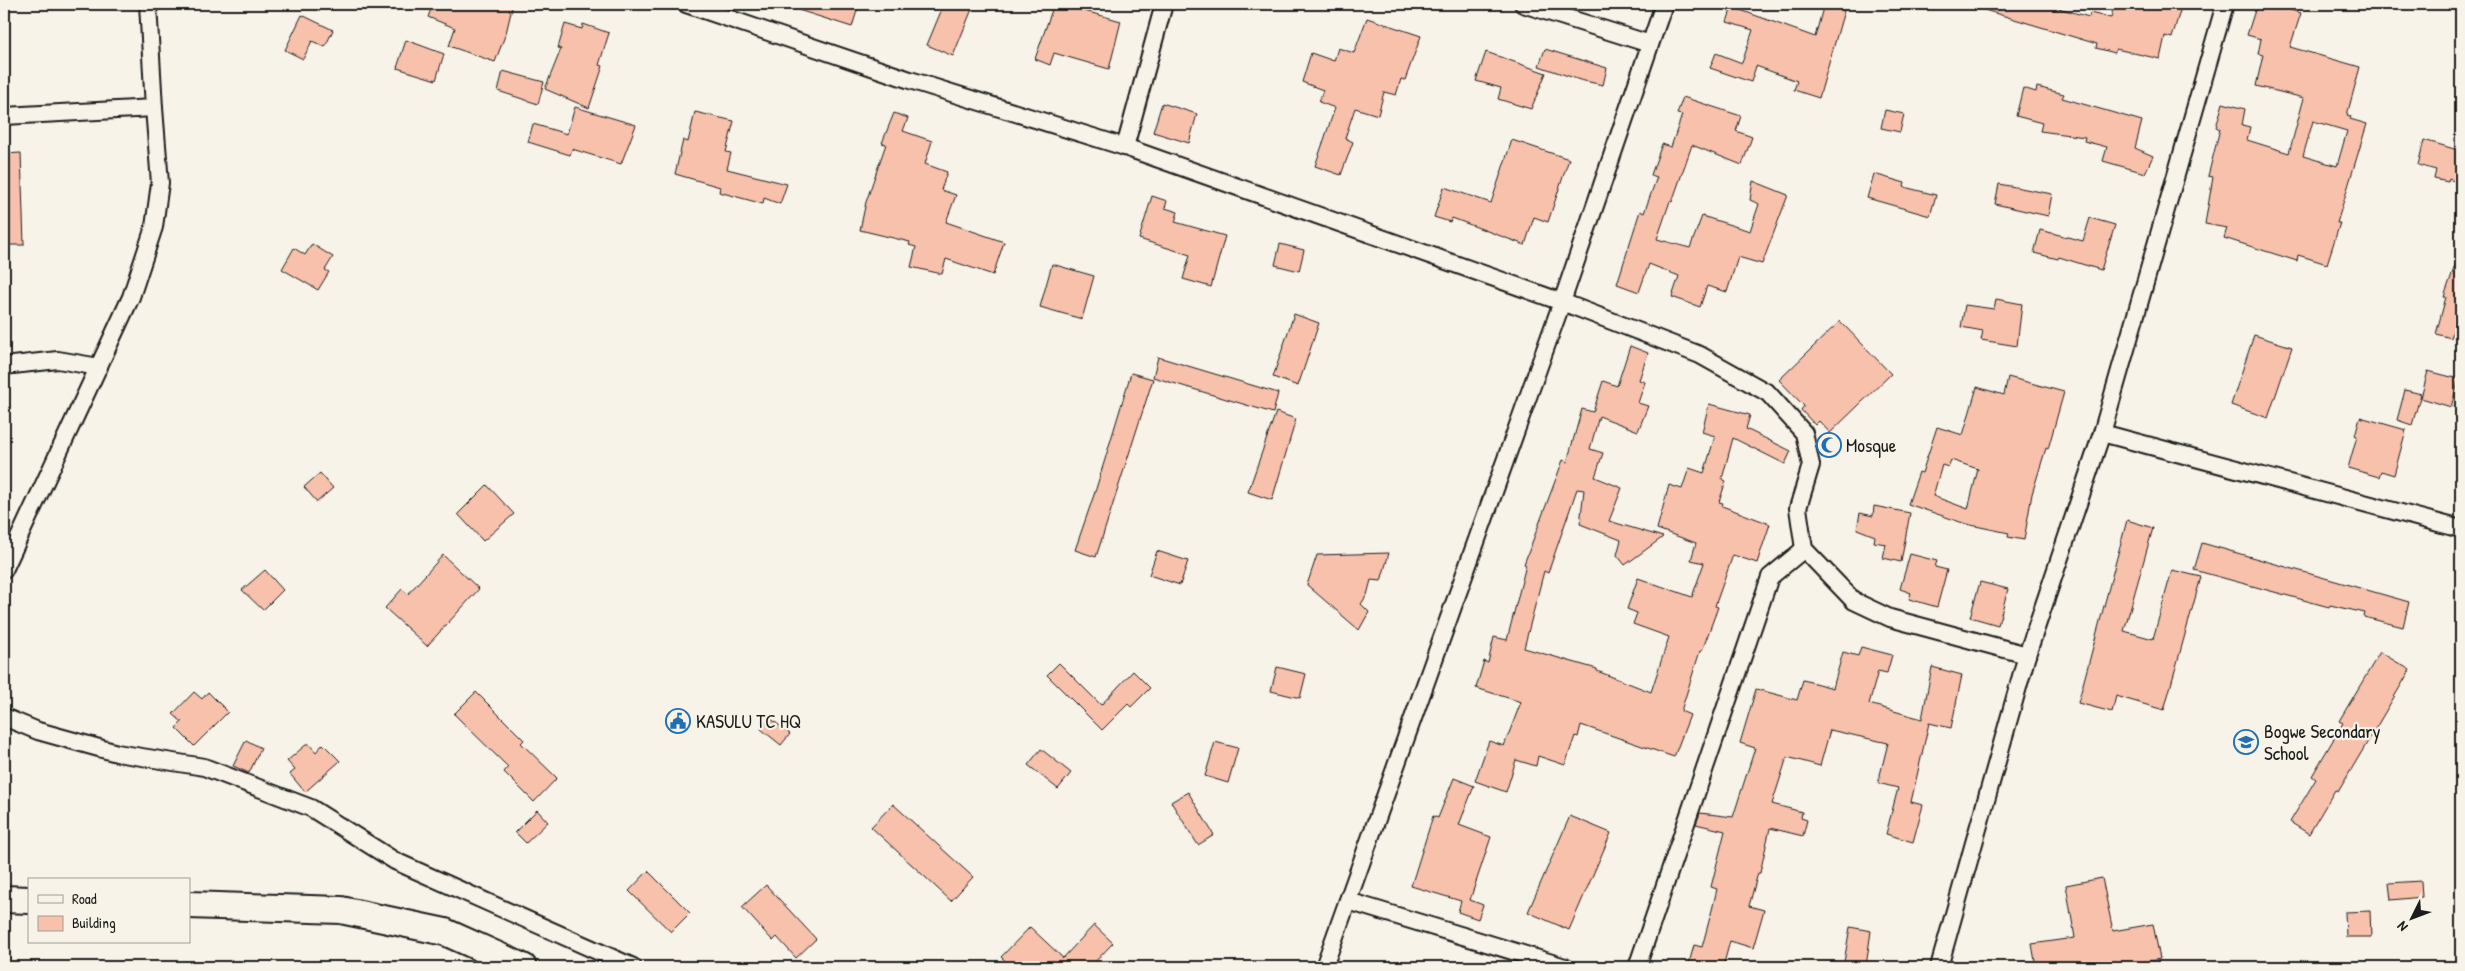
<svg xmlns="http://www.w3.org/2000/svg" width="2465" height="971" viewBox="0 0 2465 971" font-family="'Patrick Hand',sans-serif">
	<style>
		.building { fill: #f8c1ac; stroke: #1c1c1c; fill-rule: evenodd }
		.lines { fill: none; stroke-linecap: round; stroke-linejoin: round }
		.minor-casing { stroke: #1c1c1c; stroke-width: 20 }
		.trunk-casing { stroke: #1c1c1c; stroke-width: 30 }
		.minor { stroke: #f7f3e8; stroke-width: 16 }
		.trunk { stroke: #f7f3e8; stroke-width: 26 }
		.labels { text-anchor: middle; dominant-baseline: central; stroke-width: 4.5; stroke-linejoin: round; paint-order: stroke }
		.poi-label { font-size: 19px; fill: #1c1c1c; stroke: #f7f3e8; text-anchor: start }
	</style>
	<rect width="100%" height="100%" fill="#f7f3e8"/>
	<filter id="ink" filterUnits="userSpaceOnUse"><feTurbulence type="fractalNoise" baseFrequency=".02" numOctaves="2"/><feDisplacementMap in="SourceGraphic" scale="10" xChannelSelector="R" yChannelSelector="G"/><feConvolveMatrix kernelMatrix="1 2 1 2 8 2 1 2 1" color-interpolation-filters="sRGB"/></filter>
	<g filter="url(#ink)">
		<g class="building">
			<polygon points="433,4 513,4 506,33 495,62 449,46 455,28 428,17"/>
			<polygon points="789,4 859,4 852,27 789,7"/>
			<polygon points="944,4 974,4 953,56 927,45"/>
			<polygon points="1054,4 1071,4 1070,7 1121,21 1109,69 1054,53 1050,65 1035,59"/>
			<polygon points="1824,4 1846,4 1819,98 1794,90 1797,81 1756,66 1751,82 1710,68 1716,53 1742,63 1753,30 1727,22 1732,7 1815,37"/>
			<polygon points="1978,4 2045,4 2089,17 2090,13 2111,18 2114,4 2182,4 2172,38 2165,36 2160,59 2116,49 2115,53 2096,48 2097,44 1978,8"/>
			<path d="M 2257,4 L 2269,4 L 2301,13 L 2290,47 L 2360,67 L 2347,115 L 2351,116 L 2350,119 L 2367,124 L 2337,223 L 2340,223 L 2327,264 L 2298,255 L 2297,261 L 2224,238 L 2227,228 L 2205,224 L 2213,177 L 2208,176 L 2220,129 L 2216,127 L 2223,103 L 2245,109 L 2242,125 L 2250,127 L 2247,140 L 2289,153 L 2304,98 L 2256,86 L 2263,55 L 2258,54 L 2261,39 L 2247,35 ZM 2313,121 L 2347,131 L 2337,166 L 2303,156 Z"/>
			<polygon points="302,15 333,30 325,47 312,41 303,59 285,50"/>
			<polygon points="1367,18 1421,36 1405,80 1401,79 1396,95 1384,92 1378,115 1355,108 1345,138 1353,142 1341,175 1315,166 1335,108 1319,102 1323,90 1302,82 1311,53 1334,61 1338,48 1354,53"/>
			<polygon points="565,24 582,29 583,24 609,33 599,65 603,66 589,108 545,89 561,49 558,48"/>
			<polygon points="406,40 444,54 436,80 397,68"/>
			<polygon points="1545,49 1607,68 1603,85 1580,80 1539,66"/>
			<polygon points="1486,52 1546,73 1531,109 1498,99 1501,88 1476,81"/>
			<polygon points="503,71 544,82 538,104 498,91"/>
			<polygon points="2037,87 2064,94 2062,98 2142,121 2135,148 2153,156 2145,173 2103,161 2107,147 2084,141 2085,137 2040,131 2042,123 2016,116 2023,88 2036,92"/>
			<polygon points="1683,97 1741,116 1736,131 1752,137 1742,165 1692,145 1672,202 1670,201 1657,239 1690,248 1702,216 1750,231 1759,204 1750,200 1753,181 1788,195 1762,264 1738,257 1727,292 1707,286 1700,307 1672,297 1679,276 1649,264 1639,292 1617,284 1640,211 1644,213 1657,177 1651,175 1662,144 1671,147 1682,115 1677,114"/>
			<polygon points="1162,103 1197,114 1189,143 1153,132"/>
			<polygon points="575,107 636,125 621,164 572,149 570,155 528,142 533,124 567,134"/>
			<polygon points="1885,110 1904,114 1900,132 1881,128"/>
			<polygon points="695,112 734,121 726,152 731,153 727,169 787,184 780,204 764,198 763,204 734,196 719,192 720,187 675,174 683,140 688,142"/>
			<polygon points="894,113 908,118 903,131 932,141 925,164 947,172 941,190 956,195 946,222 1004,242 993,275 946,259 942,274 911,267 916,247 909,245 910,242 860,230 866,202 886,144 882,143"/>
			<polygon points="1512,140 1569,159 1548,222 1534,217 1525,245 1452,218 1450,222 1434,217 1444,187 1491,203"/>
			<polygon points="2424,140 2461,151 2461,184 2449,179 2448,182 2434,179 2436,170 2418,165"/>
			<polygon points="21,153 24,245 4,245 4,154"/>
			<polygon points="1874,174 1905,183 1904,187 1936,195 1930,216 1867,198"/>
			<polygon points="1999,184 2052,194 2048,216 1995,204"/>
			<polygon points="1152,196 1167,201 1165,208 1178,212 1175,222 1225,236 1211,287 1183,279 1190,255 1139,239"/>
			<polygon points="2090,218 2115,225 2101,270 2059,257 2058,259 2034,253 2040,230 2083,241"/>
			<polygon points="312,244 333,257 325,270 329,272 318,290 282,269 294,248 305,255"/>
			<polygon points="1280,244 1304,250 1299,271 1275,265"/>
			<polygon points="2459,254 2461,254 2461,303 2451,338 2436,334 2446,297 2444,297"/>
			<polygon points="1052,264 1094,276 1082,319 1040,307"/>
			<polygon points="1996,299 2022,304 2017,346 1981,340 1983,331 1961,327 1965,305 1994,309"/>
			<polygon points="1294,314 1319,323 1298,386 1273,377"/>
			<polygon points="1840,321 1891,374 1830,433 1819,421 1815,425 1801,410 1804,406 1779,380"/>
			<polygon points="2254,335 2292,347 2268,418 2231,405"/>
			<polygon points="1630,346 1648,353 1639,380 1645,382 1638,403 1648,406 1638,431 1599,416 1590,449 1603,453 1595,477 1622,488 1609,521 1663,537 1625,565 1617,555 1621,540 1580,524 1584,490 1577,489 1548,573 1544,571 1524,648 1597,669 1597,671 1651,692 1669,637 1633,624 1637,613 1627,609 1638,578 1692,597 1704,563 1691,560 1696,543 1657,529 1669,485 1682,489 1689,468 1704,473 1715,436 1702,432 1709,404 1750,415 1746,429 1791,451 1785,464 1733,438 1722,479 1726,481 1719,502 1723,503 1722,506 1770,524 1757,563 1733,555 1715,606 1718,607 1702,651 1700,651 1681,711 1690,715 1674,757 1581,725 1578,737 1575,736 1565,765 1538,756 1536,766 1516,760 1506,792 1475,781 1489,741 1504,746 1521,702 1476,688 1484,661 1488,663 1494,637 1507,640 1526,565 1524,564 1563,460 1567,462 1582,409 1593,412 1603,381 1617,386"/>
			<polygon points="1158,357 1278,393 1273,413 1153,377"/>
			<polygon points="2428,371 2459,379 2451,407 2421,398"/>
			<polygon points="1131,373 1153,379 1096,557 1075,550 1096,489"/>
			<path d="M 2008,377 L 2064,392 L 2048,449 L 2046,448 L 2032,494 L 2024,540 L 2008,537 L 2009,533 L 1966,524 L 1908,504 L 1919,472 L 1922,473 L 1937,427 L 1963,435 L 1977,387 L 2004,395 ZM 1951,460 L 1978,469 L 1968,509 L 1933,496 L 1942,465 L 1948,467 Z"/>
			<polygon points="2405,390 2421,394 2412,425 2397,420"/>
			<polygon points="1276,412 1296,419 1272,500 1248,492"/>
			<polygon points="2360,417 2406,430 2394,475 2381,471 2379,477 2348,468 2357,436 2355,435"/>
			<polygon points="320,473 333,488 317,502 304,487"/>
			<polygon points="487,485 514,514 483,541 458,514"/>
			<polygon points="1874,506 1910,513 1901,562 1883,558 1886,544 1874,542 1875,536 1857,529 1860,513 1873,516"/>
			<polygon points="2127,520 2153,528 2124,631 2153,639 2172,570 2201,577 2164,710 2116,696 2112,712 2078,703"/>
			<polygon points="2202,543 2409,602 2403,627 2364,617 2365,613 2330,605 2329,607 2194,570"/>
			<polygon points="1157,551 1188,561 1180,585 1149,575"/>
			<polygon points="1389,553 1381,581 1371,580 1367,595 1361,604 1369,612 1359,630 1307,585 1317,555"/>
			<polygon points="1910,554 1937,561 1935,567 1947,570 1937,607 1909,599 1911,593 1900,589"/>
			<polygon points="443,555 479,589 427,646 385,608 402,589 408,594"/>
			<polygon points="265,570 283,590 263,610 242,590"/>
			<polygon points="1980,582 2008,589 1998,625 1970,617"/>
			<polygon points="1861,647 1892,655 1887,673 1878,671 1869,704 1922,719 1932,667 1962,675 1951,728 1929,723 1911,802 1923,805 1913,842 1886,834 1898,788 1878,783 1888,743 1830,730 1820,766 1787,757 1772,804 1802,812 1801,818 1807,820 1803,836 1770,828 1760,873 1758,873 1749,906 1764,910 1753,948 1730,941 1723,967 1688,967 1694,945 1702,947 1712,910 1717,889 1711,887 1725,831 1696,824 1700,813 1733,817 1755,748 1740,743 1756,689 1797,700 1803,680 1833,688 1843,652 1858,656"/>
			<polygon points="2380,652 2410,670 2338,792 2335,790 2309,834 2290,822 2316,779 2312,776 2343,723 2339,721"/>
			<polygon points="1059,663 1101,705 1133,671 1150,688 1131,707 1128,704 1102,730 1047,675"/>
			<polygon points="1277,667 1306,674 1300,698 1271,691"/>
			<polygon points="194,692 202,699 208,692 228,712 194,746 176,728 182,722 173,714"/>
			<polygon points="476,692 524,740 521,743 557,778 534,802 504,772 508,767 454,714"/>
			<polygon points="770,718 790,734 781,745 761,729"/>
			<polygon points="246,740 261,748 249,773 233,766"/>
			<polygon points="1215,742 1238,748 1228,783 1205,776"/>
			<polygon points="308,743 316,752 323,744 340,761 305,792 290,774 295,770 287,761"/>
			<polygon points="1041,749 1071,773 1058,789 1028,765"/>
			<polygon points="1454,778 1474,786 1459,825 1491,837 1470,900 1483,905 1478,919 1458,912 1461,901 1411,886 1433,816 1438,818"/>
			<polygon points="1188,792 1214,835 1198,845 1171,802"/>
			<polygon points="893,804 973,877 951,901 871,827"/>
			<polygon points="537,810 548,822 526,843 515,832"/>
			<polygon points="1570,816 1611,833 1569,930 1528,912"/>
			<polygon points="648,871 690,913 671,932 629,891"/>
			<polygon points="2102,878 2113,931 2153,924 2160,959 2119,967 2036,967 2032,944 2075,938 2066,885"/>
			<polygon points="2421,881 2422,897 2391,900 2389,883"/>
			<polygon points="766,885 816,939 796,958 777,937 773,941 742,907"/>
			<polygon points="2370,911 2371,937 2346,937 2345,912"/>
			<polygon points="1094,925 1113,943 1090,967 1012,967 1001,957 1030,927 1063,958"/>
			<polygon points="1850,927 1871,931 1866,966 1844,962"/>
		</g>
		<g class="lines">
			<defs>
				<g id="minor">
					<polyline points="686,4 910,80 1125,147 1562,302 1700,355 1768,393 1804,433 1811,465 1798,508 1804,549 1854,601 1890,618 2027,655"/>
					<polyline points="1523,4 1650,44"/>
					<polyline points="4,116 154,108"/>
					<polyline points="1125,147 1164,4"/>
					<polyline points="4,366 58,360 99,367"/>
					<polyline points="2102,433 2461,529"/>
					<polyline points="4,570 131,297 154,227 160,183 154,108 148,4"/>
					<polyline points="4,717 38,731 117,753 204,767 311,808 395,861 633,967"/>
					<polyline points="1348,901 1565,967"/>
					<polyline points="1324,967 1562,302 1664,4"/>
					<polyline points="1637,967 1770,577 1804,549"/>
					<polyline points="1939,967 2027,655 2102,433 2225,4"/>
				</g>
				<g id="trunk">
					<polyline points="4,899 29,900"/>
					<polyline points="189,905 341,910 445,932 523,967"/>
				</g>
			</defs>
			<use href="#minor" class="minor-casing"/>
			<use href="#trunk" class="trunk-casing"/>
			<use href="#minor" class="minor"/>
			<use href="#trunk" class="trunk"/>
		</g>
	</g>
	<defs>
		<symbol id="mosque-ring" viewBox="-11 -11 22 22"><circle r="9.5" fill="#f7f3e8" stroke="#1f6fb2" stroke-width="1.5"/><path d="M3.5-4.9A6 6 0 1 0 3.5 4.9A5 5 0 1 1 3.5-4.9Z" fill="#1f6fb2"/></symbol>
		<symbol id="civic-ring" viewBox="-11 -11 22 22"><circle r="9.5" fill="#f7f3e8" stroke="#1f6fb2" stroke-width="1.5"/><path d="M-.6-6.5H3V-4.5H.6V-3L4-1V1h2V6H-6V1h2V-1L-.6-3ZM-1.2 2.5V6h2.4V2.5Z" fill="#1f6fb2"/></symbol>
		<symbol id="school-ring" viewBox="-11 -11 22 22"><circle r="9.5" fill="#f7f3e8" stroke="#1f6fb2" stroke-width="1.5"/><path d="M0-5L7-2L0 1L-7-2ZM-4 1L0 2.5L4 1V4Q0 6-4 4Z" fill="#1f6fb2"/></symbol>
	</defs>
	<g fill-rule="evenodd">
		<use href="#mosque-ring" x="1815" y="431" width="28" height="28"/>
		<use href="#civic-ring" x="664" y="707" width="28" height="28"/>
		<use href="#school-ring" x="2232" y="728" width="28" height="28"/>
	</g>
	<g class="labels">
		<g class="poi-label">
			<text x="1846" y="445">Mosque</text>
			<text x="696" y="721">KASULU TC HQ</text>
			<text x="2264" y="731">Bogwe Secondary<tspan x="2264" dy="22">School</tspan></text>
		</g>
	</g>
	<rect width="2465" height="971" fill="none" stroke="#f7f3e8" stroke-width="20"/>
	<rect x="10" y="10" width="2445" height="951" fill="none" stroke="#1c1c1c" stroke-width="2" filter="url(#ink)"/>
	<rect x="28" y="878" width="162" height="65" fill="#f7f3e8" stroke="#9f9d96"/>
	<rect x="38" y="895" width="25" height="8" fill="#f7f3e8" stroke="#9f9d96"/>
	<text x="72" y="904" font-size="15" fill="#1c1c1c">Road</text>
	<rect x="38" y="916" width="25" height="15" fill="#f8c1ac" stroke="#9f9d96"/>
	<text x="72" y="928" font-size="15" fill="#1c1c1c">Building</text>
	<g transform="translate(2412 918) rotate(228)" stroke="#f7f3e8" stroke-width="4" paint-order="stroke">
	<path d="M0-4L9 19L0 12L-9 19Z" fill="#1c1c1c"/>
	<text y="-8" font-size="14" font-weight="bold" text-anchor="middle" fill="#1c1c1c">N</text>
	</g>
</svg>
